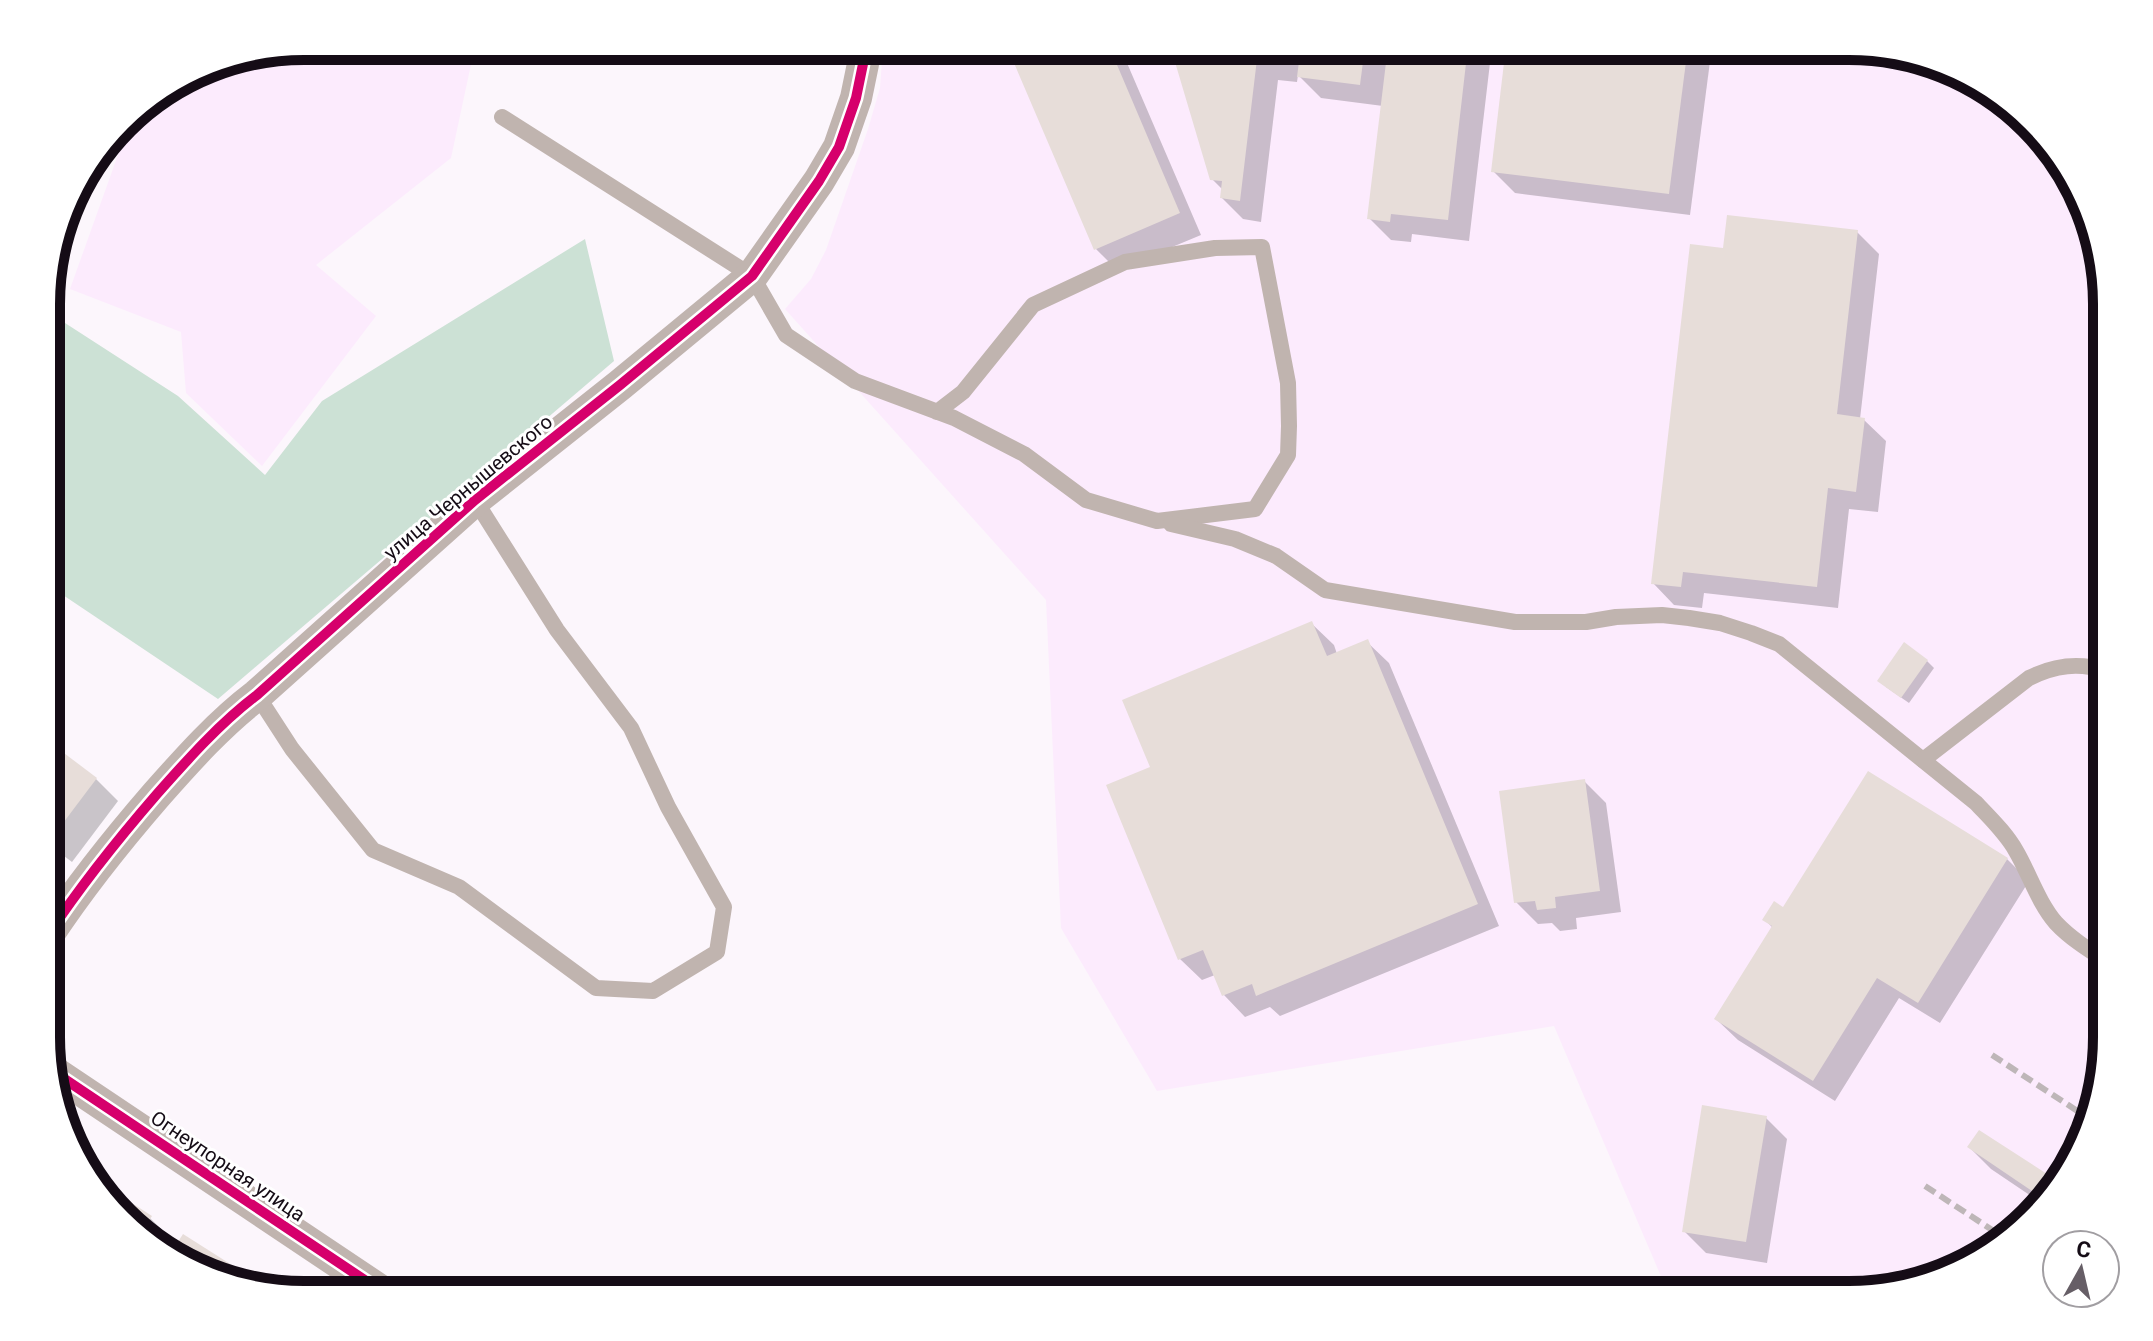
<svg xmlns="http://www.w3.org/2000/svg" width="2153" height="1341" viewBox="0 0 2153 1341" font-family="Roboto,sans-serif">
	<style>
		.built { fill: #fcebfd }
		.forest { fill: #cce1d5 }
		.shadow { fill: #0003 }
		.building { fill: #e7ddd9 }
		.lines { fill: none; stroke-linecap: round; stroke-linejoin: round }
		.lane { stroke: #c0b4af; stroke-width: 16 }
		.street { stroke: #c0b4af; stroke-width: 32 }
		.rail { stroke: #beb6b8; stroke-width: 6; stroke-dasharray: 12 6; stroke-linecap: butt }
		.cycleway-casing { stroke: #fff; stroke-width: 15 }
		.cycleway { stroke: #d6006c; stroke-width: 10 }
		.labels { text-anchor: middle; dominant-baseline: central; stroke-width: 6; stroke-linejoin: round; paint-order: stroke }
		.street-label { font-size: 20px; fill: #150c16; stroke: #fff }
		.rim { fill: none; stroke: #150c16; stroke-width: 10 }
	</style>
	<rect width="100%" height="100%" fill="#fcf6fc"/>
	<g class="built">
		<polygon points="304,46 446,46 473,55 451,158 316,265 376,316 262,466 186,393 181,332 70,289 134,110 206,65"/>
		<polygon points="883,46 1849,46 1931,60 1992,89 2072,175 2106,287 2106,1053 2064,1180 1977,1261 1865,1294 1669,1295 1554,1026 1157,1091 1061,928 1046,600 785,309 811,279 826,250 868,129 880,88"/>
	</g>
	<polygon class="forest" points="585,239 614,361 218,699 48,585 48,312 178,396 265,475 322,401"/>
	<g class="shadow">
		<polygon points="1094,46 1110,46 1127,63 1201,235 1117,270 1096,249 1039,54 1049,65"/>
		<polygon points="1179,46 1492,46 1469,241 1412,234 1411,242 1391,240 1369,218 1383,106 1321,98 1298,75 1297,82 1278,80 1261,222 1243,219 1222,198 1223,190 1212,179"/>
		<polygon points="1508,46 1712,46 1690,215 1515,193 1493,171"/>
		<polygon points="1857,232 1879,254 1860,419 1864,420 1886,441 1878,512 1849,509 1838,608 1704,593 1702,608 1674,605 1653,583 1724,250"/>
		<polygon points="1312,624 1334,645 1337,654 1367,642 1389,663 1499,926 1280,1016 1270,1007 1245,1017 1224,995 1215,975 1202,980 1180,959 1152,768"/>
		<polygon points="1927,661 1934,668 1909,703 1886,687"/>
		<polygon points="48,743 96,779 118,801 72,862 48,844"/>
		<polygon points="1584,781 1606,803 1621,912 1576,918 1577,929 1560,931 1552,923 1538,924 1516,902"/>
		<polygon points="2007,859 2029,881 1940,1023 1899,998 1835,1101 1738,1040 1716,1019 1773,928 1764,919 1784,909"/>
		<polygon points="1766,1118 1787,1139 1767,1263 1706,1253 1684,1231"/>
		<polygon points="1969,1147 2047,1177 2031,1196 1991,1169"/>
		<polygon points="89,1180 150,1218 172,1240 163,1253"/>
	</g>
	<g class="building">
		<polygon points="1089,46 1109,46 1180,213 1094,250 1014,63 1039,52 1044,65"/>
		<polygon points="1177,46 1278,46 1276,61 1257,59 1240,201 1220,198 1222,181 1210,180 1175,62"/>
		<polygon points="1301,46 1365,46 1360,85 1297,77"/>
		<polygon points="1388,46 1468,46 1448,220 1391,214 1390,222 1367,219"/>
		<polygon points="1506,46 1688,46 1669,194 1491,172"/>
		<polygon points="1727,215 1858,230 1837,414 1865,418 1856,492 1828,488 1817,587 1683,572 1681,587 1651,584 1690,244 1723,248"/>
		<polygon points="1312,621 1327,656 1368,639 1478,904 1256,996 1252,984 1222,996 1203,950 1178,960 1106,785 1150,767 1122,700"/>
		<polygon points="1904,642 1928,660 1901,698 1877,681"/>
		<polygon points="48,741 97,778 48,843"/>
		<polygon points="1868,771 2008,858 1918,1003 1877,978 1813,1081 1714,1019 1772,926 1762,920 1774,901 1783,907"/>
		<polygon points="1585,779 1600,891 1555,897 1556,908 1537,910 1535,901 1514,903 1499,791"/>
		<polygon points="1702,1105 1767,1116 1746,1242 1682,1232"/>
		<polygon points="1979,1130 2047,1174 2067,1143 2075,1147 2064,1180 2016,1225 2013,1222 2032,1191 1967,1147"/>
		<polygon points="87,1174 152,1216 141,1232 89,1180"/>
		<polygon points="183,1234 257,1281 254,1287 222,1281 169,1256"/>
		<polygon points="1890,1272 1906,1282 1878,1291"/>
	</g>
	<g class="lines">
		<g class="lane">
			<polyline points="502,117 752,276 786,335 855,381 954,418 1024,454 1086,500 1157,521 1255,509 1288,455 1289,426 1288,383 1262,247 1215,248 1125,262 1033,305 963,392 937,412"/>
			<path d="M 1171,524 L 1235,539 L 1276,556 L 1325,590 L 1515,622 L 1586,622 L 1616,617 L 1662,615 L 1689,618 L 1720,623 L 1751,633 L 1779,644 L 1976,803 C 1990,818 2006,833 2016,851 C 2030,875 2038,902 2056,923 C 2070,938 2089,950 2106,961"/>
			<polyline points="257,695 292,749 373,850 459,887 596,988 653,991 717,952 724,907 668,807 631,728 557,630 475,500"/>
			<path d="M 1923,760 L 2029,678 C 2055,665 2079,662 2106,671"/>
		</g>
		<g class="street">
			<path d="M 48,935 C 81,885 118,839 157,794 C 188,759 220,723 257,695 L 475,500 L 620,385 L 752,276 L 819,181 L 839,147 L 856,98 L 863,64 L 863,46"/>
			<polyline points="48,1068 387,1295"/>
		</g>
		<g class="rail">
			<polyline points="1992,1055 2085,1116"/>
			<polyline points="1925,1186 2003,1237"/>
		</g>
		<defs>
			<g id="cycleway">
				<path d="M 48,935 C 81,885 118,839 157,794 C 188,759 220,723 257,695 L 475,500 L 620,385 L 752,276 L 819,181 L 839,147 L 856,98 L 863,64 L 863,46"/>
				<polyline points="48,1068 387,1295"/>
			</g>
		</defs>
		<use href="#cycleway" class="cycleway-casing"/>
		<use href="#cycleway" class="cycleway"/>
	</g>
	<g class="labels">
		<g class="street-label">
			<text transform="translate(468 487) rotate(-40)">улица Чернышевского</text>
			<text transform="translate(228 1166) rotate(34)">Огнеупорная улица</text>
		</g>
	</g>
	<path d="M0 0H2153V1341H0ZM304 60H1849A244 244 0 0 1 2093 304V1037A244 244 0 0 1 1849 1281H304A244 244 0 0 1 60 1037V304A244 244 0 0 1 304 60Z" fill="#fff" fill-rule="evenodd"/>
	<path class="rim" d="M304 60H1849A244 244 0 0 1 2093 304V1037A244 244 0 0 1 1849 1281H304A244 244 0 0 1 60 1037V304A244 244 0 0 1 304 60Z"/>
	<g transform="translate(2081 1269) rotate(8)"><circle r="38" fill="#ffffff" stroke="#a19ea2" stroke-width="2"/>
	<path d="M0-6L14 30L0 20L-14 30Z" fill="#665e66"/>
	<text y="-12" font-size="22" font-weight="bold" text-anchor="middle" fill="#150c16">С</text>
	</g>
</svg>
